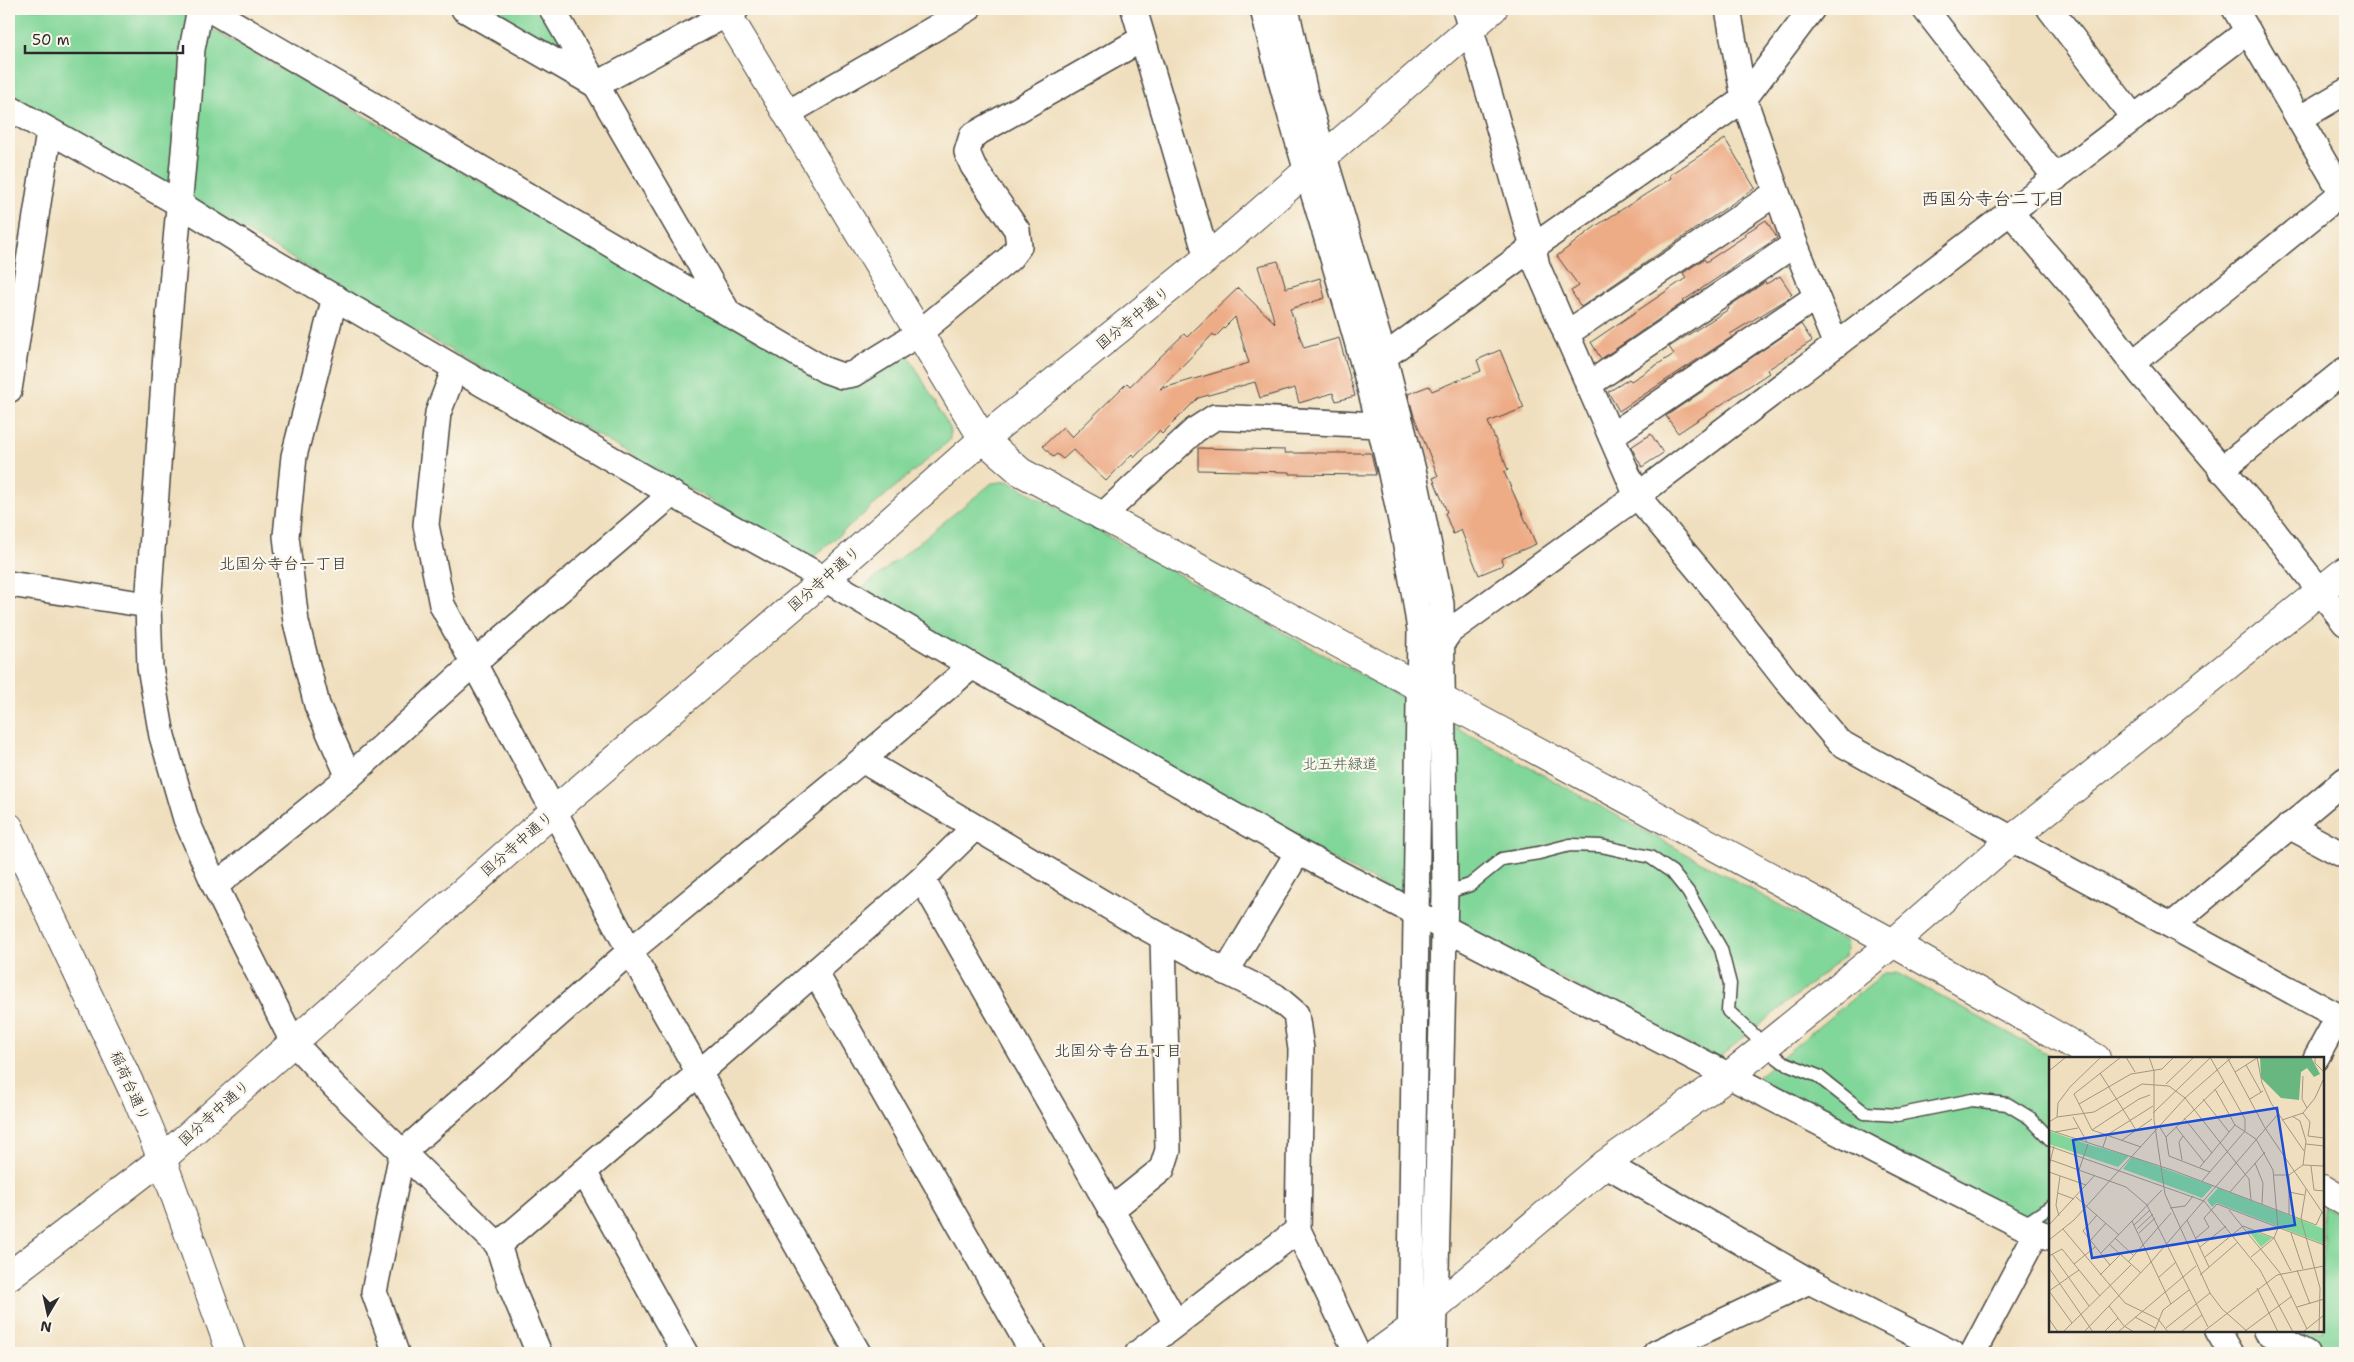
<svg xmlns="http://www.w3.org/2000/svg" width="2354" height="1362" viewBox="0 0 2354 1362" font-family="'Shantell Sans','Klee One',sans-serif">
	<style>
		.green { fill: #81d699; stroke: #568062 }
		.building { fill: #edab86; fill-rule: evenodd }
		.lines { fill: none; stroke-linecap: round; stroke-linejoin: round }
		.service-casing { stroke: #494641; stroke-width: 15 }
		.minor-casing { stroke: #494641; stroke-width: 28 }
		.tertiary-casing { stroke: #494641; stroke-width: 30 }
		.service { stroke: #fff; stroke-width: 12 }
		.minor { stroke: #fff; stroke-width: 25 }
		.tertiary { stroke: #fff; stroke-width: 28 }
		.labels { text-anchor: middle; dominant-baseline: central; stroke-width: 4.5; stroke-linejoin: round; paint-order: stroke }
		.street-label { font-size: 15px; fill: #2b2b2b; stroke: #fbf7ec }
		.park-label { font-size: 15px; fill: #455e4c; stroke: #fbf7ec }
		.neighbourhood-label { font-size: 16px; fill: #2b2b2b; stroke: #fbf7ec }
		.quarter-label { font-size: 18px; fill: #2b2b2b; stroke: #fbf7ec }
		.inset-road { fill: none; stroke: #a19783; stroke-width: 1 }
		.view { fill: #1d4ed8; fill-opacity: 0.15; stroke: #1d4ed8; stroke-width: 2.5 }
		.inset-edge { fill: none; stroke: #2b2b2b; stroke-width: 2.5 }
	</style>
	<rect width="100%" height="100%" fill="#fbf7ec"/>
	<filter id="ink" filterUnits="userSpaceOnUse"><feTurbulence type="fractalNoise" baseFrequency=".02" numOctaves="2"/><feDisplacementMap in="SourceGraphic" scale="10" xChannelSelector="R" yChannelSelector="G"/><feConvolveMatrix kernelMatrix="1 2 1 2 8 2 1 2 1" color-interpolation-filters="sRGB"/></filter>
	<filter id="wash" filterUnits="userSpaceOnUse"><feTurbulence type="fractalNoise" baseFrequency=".0096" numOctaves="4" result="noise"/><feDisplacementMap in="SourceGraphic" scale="20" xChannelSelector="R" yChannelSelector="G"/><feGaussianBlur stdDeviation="1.12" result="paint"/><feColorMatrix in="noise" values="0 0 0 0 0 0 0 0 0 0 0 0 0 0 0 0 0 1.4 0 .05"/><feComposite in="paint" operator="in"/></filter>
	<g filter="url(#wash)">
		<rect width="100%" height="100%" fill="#f0dfbe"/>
		<g class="green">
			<polygon points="9,9 176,9 844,389 907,353 950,428 950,440 811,559 9,94"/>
			<polygon points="483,9 543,9 561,38 553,49"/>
			<polygon points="1008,481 1847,942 1845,956 1717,1059 1299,842 860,590 992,483"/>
			<polygon points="1884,973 1897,973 2055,1058 2050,1058 2050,1230 1755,1079"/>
			<polygon points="2323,1205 2345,1217 2345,1353 2326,1353 2285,1331 2323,1331"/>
		</g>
		<g id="blocks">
			<g class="building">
				<polygon points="1725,139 1755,188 1581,307 1571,291 1579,286 1557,256 1596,226 1671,178 1670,175"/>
				<polygon points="1766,220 1777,238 1683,301 1684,302 1601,359 1591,342 1686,278 1683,273 1704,259 1706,262 1745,236 1744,234"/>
				<path d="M 1278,261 L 1286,288 L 1320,278 L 1325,298 L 1290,309 L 1304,348 L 1339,338 L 1355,396 L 1336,401 L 1333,393 L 1299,403 L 1295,388 L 1260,398 L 1255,382 L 1198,398 L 1162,434 L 1159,431 L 1134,457 L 1132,454 L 1106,481 L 1073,450 L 1063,459 L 1057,454 L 1053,457 L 1043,446 L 1063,427 L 1072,437 L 1127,383 L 1130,386 L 1184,334 L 1187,337 L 1238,288 L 1275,323 L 1258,266 ZM 1235,317 L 1249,363 L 1160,389 L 1213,334 L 1215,337 Z"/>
				<polygon points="1780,276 1792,294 1786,300 1730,334 1732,337 1619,411 1608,392 1629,379 1631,381 1674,354 1669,347 1729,309 1728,307 1765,282 1766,284"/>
				<polygon points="1801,324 1812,341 1767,370 1769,373 1678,433 1666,416"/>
				<polygon points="1500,350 1524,408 1488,422 1508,470 1504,472 1536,544 1501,559 1503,565 1479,575 1461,530 1453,534 1445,513 1447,512 1433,478 1438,476 1414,416 1408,394 1429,386 1432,391 1481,371 1477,360"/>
				<polygon points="1651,434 1663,453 1642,467 1631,447"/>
				<polygon points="1198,448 1285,450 1285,453 1371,453 1376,475 1290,474 1290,472 1198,470"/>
			</g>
		</g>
	</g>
	<g filter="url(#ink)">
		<use href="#blocks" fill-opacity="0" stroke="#494641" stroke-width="1"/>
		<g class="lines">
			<defs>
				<g id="service">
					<polyline points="1445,893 1470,885 1502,859 1539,853 1570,845 1601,846 1650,857 1672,872 1688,892 1721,949 1730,984 1728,1011 1755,1036"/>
					<polyline points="1775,1056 1783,1062 1818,1076 1865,1113 1897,1115 1972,1100 2007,1104 2030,1118 2050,1139"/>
					<polyline points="2022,1226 2050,1207"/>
				</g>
				<g id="minor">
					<polyline points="200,9 192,49 189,97 167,340 148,605 150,667 162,736 186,819 215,886 293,1042 335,1087 498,1245 511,1286 539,1353"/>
					<polyline points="209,9 825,370 842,376 853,374 918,334 1010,258 1019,246 1017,230 973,166 967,152 972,136 1142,39"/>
					<polyline points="464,9 596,85 736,9"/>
					<polyline points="552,9 726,309"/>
					<polyline points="1134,9 1207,258"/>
					<path d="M 1263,9 C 1289,121 1326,230 1357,341 C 1384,435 1406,533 1420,630 L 1410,1353"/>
					<polyline points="1286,9 1305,93 1384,357 1414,474 1441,604 1445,893 1434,1353"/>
					<polyline points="1465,9 1533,247 1537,266 1637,496 1718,593 1786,680 1839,742 2012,839 2345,1020"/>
					<polyline points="1728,9 1744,99 1795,244 1836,345"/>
					<polyline points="1925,9 2056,178"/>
					<polyline points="2050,9 2134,118"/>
					<polyline points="2235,9 2345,198"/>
					<polyline points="9,108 180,204 255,251 455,368 672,494 825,579 972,666 1298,852 1899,1164 2022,1226 2050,1237"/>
					<polyline points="788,113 968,9"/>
					<polyline points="2299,119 2345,92"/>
					<polyline points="2010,212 2080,294 2142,375 2259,512 2345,623"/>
					<polyline points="335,297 294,456 286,536 296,622 317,705 349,777"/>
					<polyline points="1566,334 1776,193"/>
					<polyline points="1384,357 1533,247 1744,99 1812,9"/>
					<polyline points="2133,363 2342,193"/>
					<polyline points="455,368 438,413 426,525 442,605 630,951 858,1353"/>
					<polyline points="1588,385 1795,244"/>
					<polyline points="9,390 49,132"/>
					<polyline points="1611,436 1816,297"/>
					<polyline points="2221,470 2345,370"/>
					<polyline points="1101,517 1195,430 1215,417 1379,425"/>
					<polyline points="9,584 148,605"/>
					<polyline points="1441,644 1450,631 1637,496 2248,31"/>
					<polyline points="862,760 1125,916 1226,972 1275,996 1296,1014 1301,1049 1298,1230 1357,1353"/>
					<polyline points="2289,826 2345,856"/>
					<polyline points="922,879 1176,1323"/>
					<polyline points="215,886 349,777 473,664 672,494"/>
					<polyline points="2172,925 2345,780"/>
					<polyline points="815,972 1033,1353"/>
					<polyline points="1226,972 1298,852"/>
					<polyline points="2316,1058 2339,1016"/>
					<polyline points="1605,1164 1809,1281 1952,1353"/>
					<polyline points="584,1172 685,1353"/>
					<polyline points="1111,1210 1162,1169 1168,1150 1163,937"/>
					<polyline points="498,1245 699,1073 922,879 974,828"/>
					<polyline points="2218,1331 2231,1353"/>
					<polyline points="2266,1331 2306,1353"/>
					<polyline points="396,1353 374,1292 402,1153 630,951 862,760 972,666"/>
					<polyline points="1138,1353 1298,1230"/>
					<polyline points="1656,1353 1809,1281"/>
					<polyline points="1973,1353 2037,1232"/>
				</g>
				<g id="tertiary">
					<polyline points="724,9 983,439 1021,472 1893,943 2096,1058"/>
					<polyline points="9,827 137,1099 162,1159 231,1353"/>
					<polyline points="2323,1189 2345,1202"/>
					<polyline points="9,1276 162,1159 553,812 825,579 983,439 1207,258 1493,9"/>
					<polyline points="1377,1353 1410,1329 1605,1164 1730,1075 1893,943 2012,839 2345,571"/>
				</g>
			</defs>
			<use href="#service" class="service-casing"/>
			<use href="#minor" class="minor-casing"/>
			<use href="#tertiary" class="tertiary-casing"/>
			<use href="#service" class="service"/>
			<use href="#minor" class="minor"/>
			<use href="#tertiary" class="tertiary"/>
		</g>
	</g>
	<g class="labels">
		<g class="street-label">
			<text transform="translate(1133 318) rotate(-39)">国分寺中通り</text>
			<text transform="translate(824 579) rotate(-41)">国分寺中通り</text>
			<text transform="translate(517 844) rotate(-41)">国分寺中通り</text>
			<text transform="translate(130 1086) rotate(66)">稲荷台通り</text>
			<text transform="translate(214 1113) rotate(-42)">国分寺中通り</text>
		</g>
		<g class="park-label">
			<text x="1340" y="764">北五井緑道</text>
		</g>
		<g class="neighbourhood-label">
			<text x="283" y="563">北国分寺台一丁目</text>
			<text x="1118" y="1050">北国分寺台五丁目</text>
		</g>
		<g class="quarter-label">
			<text x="1993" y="199">西国分寺台二丁目</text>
		</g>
	</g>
	<g transform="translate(2049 1057)">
		<rect width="275" height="275" fill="#f0dfbe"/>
		<path d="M 0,74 L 41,88 L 80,99 L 69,110 L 0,87 ZM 83,100 L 164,129 L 153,141 L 74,112 ZM 169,131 L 275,172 L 275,187 L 168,146 L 163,150 L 158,143 ZM 198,172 L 223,181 L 212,190 Z" fill="#81d699"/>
		<path d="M 211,0 L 262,0 L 271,17 L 265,20 L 258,11 L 252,15 L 250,43 L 232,41 L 212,21 Z" fill="#68b781"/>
		<path class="inset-road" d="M 72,0 L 25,37 L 43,73 L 92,90M 77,0 L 86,15M 100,0 L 105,14 L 105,63 L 116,137 L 161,236 L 173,252 L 199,275M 178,0 L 216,71 L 275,158M 208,0 L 213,26 L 222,46 L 255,94M 266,0 L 266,6 L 275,15M 197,8 L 212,35M 0,14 L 17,0M 186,15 L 208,1M 51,16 L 87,73M 254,19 L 253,42 L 258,51M 117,27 L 145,0M 166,32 L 186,68 L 207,82 L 224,113 L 229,171 L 225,181 L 202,200M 154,42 L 180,75M 201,42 L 214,34M 30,47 L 82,17 L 113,12 L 125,0M 104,56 L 161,1M 254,56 L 261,65 L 259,79 L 275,81M 243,59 L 251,64 L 257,84 L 254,108M 8,60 L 9,46 L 21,30 L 52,0M 24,60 L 38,85M 135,61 L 163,96M 233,63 L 254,56 L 266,41 L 275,21M 0,65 L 8,60 L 45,55 L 93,27 L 120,29 L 136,41 L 200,122 L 202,143M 110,69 L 117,80 L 120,99 L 161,115M 127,70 L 155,105M 0,73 L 123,113 L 267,168 L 273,155M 43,73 L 90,42 L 101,38M 6,75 L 29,71M 117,80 L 175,24M 73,83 L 103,62M 257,87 L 275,89M 0,89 L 155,144 L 211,213 L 244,275M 54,90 L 58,78 L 104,49M 2,103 L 77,130 L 98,148 L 159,270M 133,103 L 130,85 L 134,79M 206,106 L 214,126 L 213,147M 0,109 L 5,89M 262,109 L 265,133 L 275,134M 151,110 L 186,68M 30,113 L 39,87M 0,115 L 37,128M 225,118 L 240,118 L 254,108 L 275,109M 240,118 L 240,158M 153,124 L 196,74 L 196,62 L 161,0M 257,132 L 252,162 L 271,231 L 270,275M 181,135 L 216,95M 240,135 L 255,138M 9,136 L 25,142M 27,140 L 70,178M 121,151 L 136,149 L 144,139M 180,153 L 231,216 L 258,272M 48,158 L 34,174 L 61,208M 10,159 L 7,148 L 11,119M 138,163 L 160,210M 83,164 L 122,247M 0,168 L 46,118M 85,168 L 101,153M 14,172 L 76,246 L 109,262 L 119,275M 88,172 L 104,157M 90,176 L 106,161M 242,176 L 254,212M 66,181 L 84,198M 147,181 L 160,170 L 155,161 L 168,147 L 275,188M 0,183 L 25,163 L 136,41 L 183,0M 41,184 L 57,166M 60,187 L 92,216M 151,190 L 177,169M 52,196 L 113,133M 3,197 L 40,249M 0,199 L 13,192 L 51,239M 156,200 L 194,169 L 225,181 L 242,214M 79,205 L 122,156M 25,207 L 46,190M 0,211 L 44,275M 248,213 L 261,247M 51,218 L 71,198M 151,218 L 189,185M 109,221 L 127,205M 208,231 L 229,275M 0,234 L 23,266M 0,234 L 30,213M 60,249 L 75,269 L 85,275M 248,250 L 275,242M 86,260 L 106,271M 0,262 L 9,275M 117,271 L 161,236M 196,274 L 243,239M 14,275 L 82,208M 35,275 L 102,205 L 230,56M 55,275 L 69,261M 69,275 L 147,209M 105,275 L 114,253 L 140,233M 132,275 L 153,258M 154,275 L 228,218 L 275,209M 254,275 L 275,258"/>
		<path class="view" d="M 228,51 L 246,168 L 43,201 L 24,83 Z"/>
		<rect width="275" height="275" class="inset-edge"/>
	</g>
	<rect width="2354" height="1362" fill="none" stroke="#fbf7ec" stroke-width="30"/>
	<g transform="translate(48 1314) rotate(189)" stroke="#fbf7ec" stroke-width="4" paint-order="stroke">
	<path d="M0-4L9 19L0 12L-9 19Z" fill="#2b2b2b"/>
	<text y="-8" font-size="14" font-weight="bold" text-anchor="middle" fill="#2b2b2b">N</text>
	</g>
	<path d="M25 45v8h158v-8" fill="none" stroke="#2b2b2b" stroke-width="2.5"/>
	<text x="32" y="45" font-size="15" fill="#2b2b2b" stroke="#fbf7ec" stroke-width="4" paint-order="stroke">50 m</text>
</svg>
